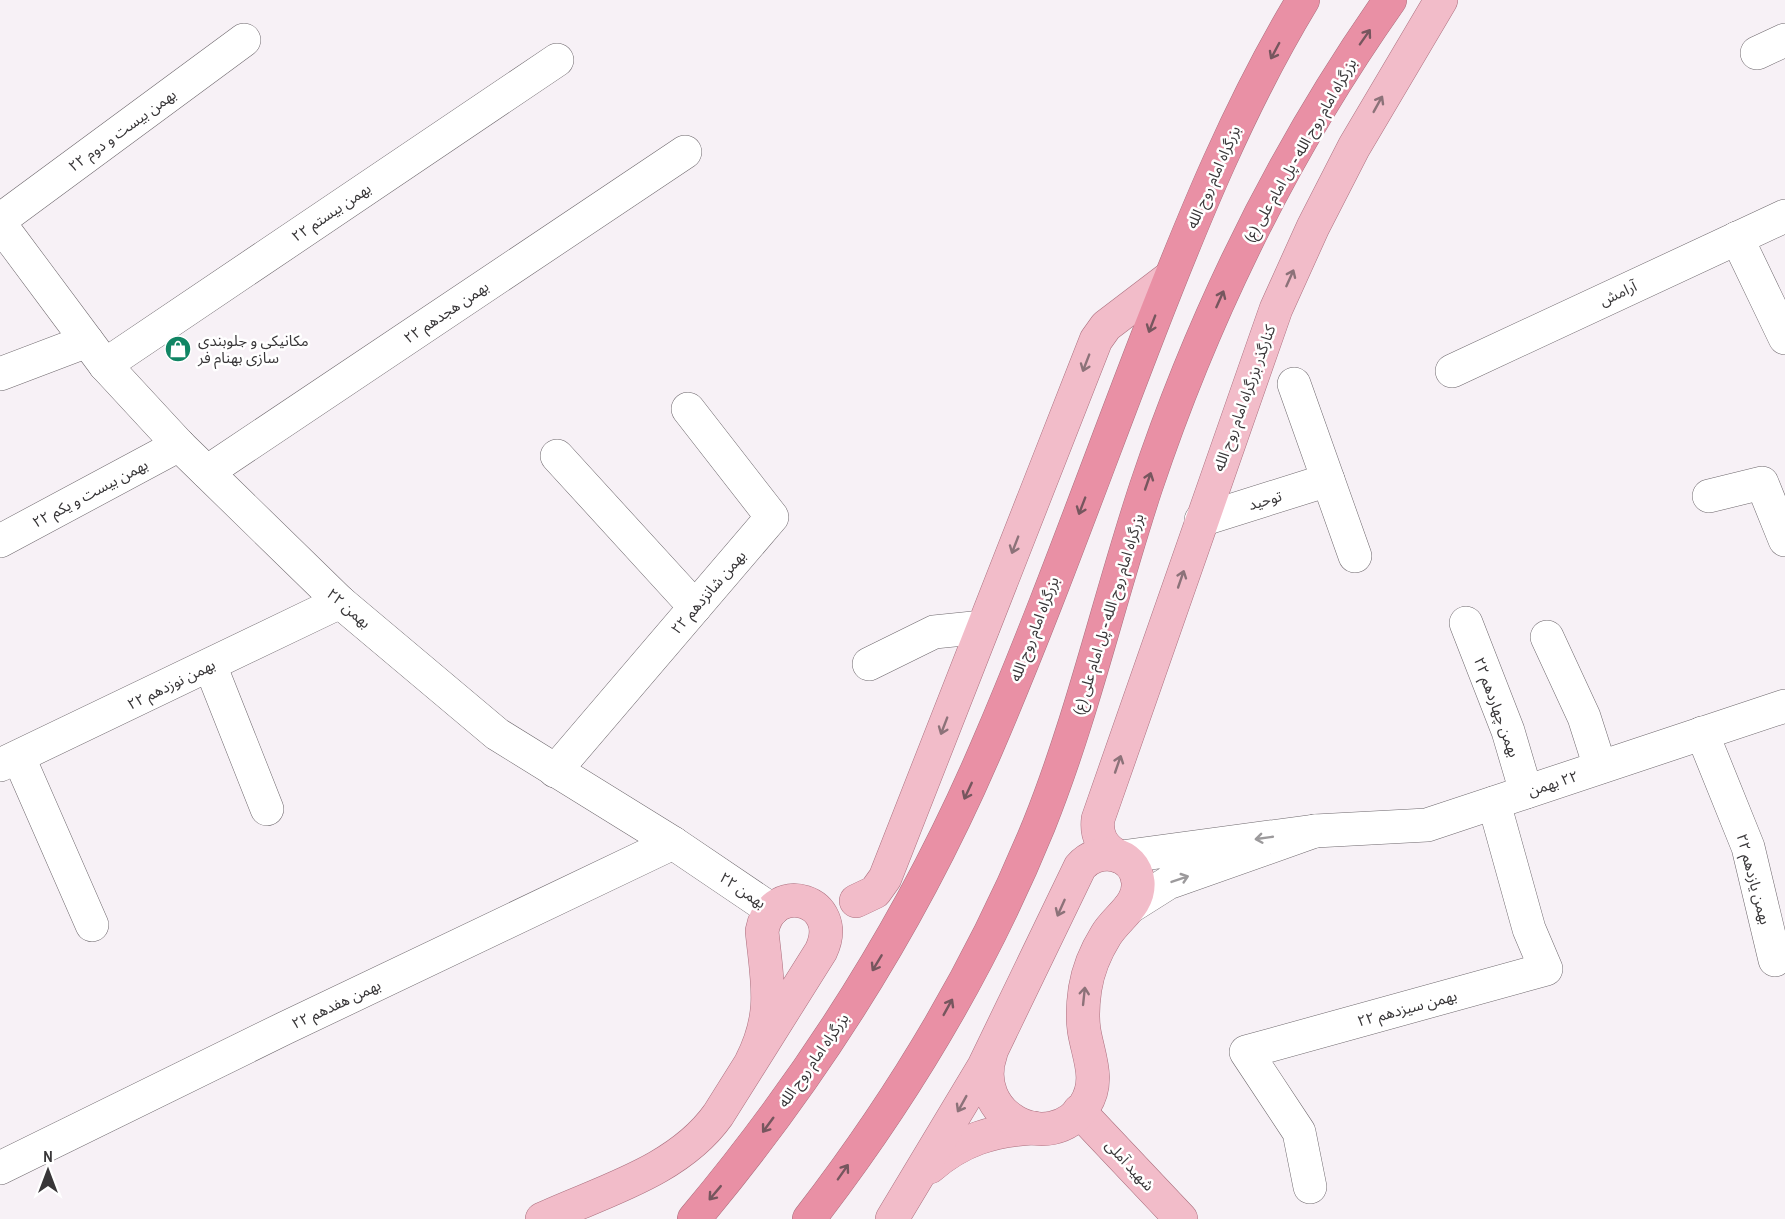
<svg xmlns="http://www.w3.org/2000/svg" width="1785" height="1219" viewBox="0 0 1785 1219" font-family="'Archivo Narrow','Noto Sans Arabic',sans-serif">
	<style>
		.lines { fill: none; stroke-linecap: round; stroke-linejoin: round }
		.minor-casing { stroke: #6e686d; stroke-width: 34 }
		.major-casing { stroke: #ab707f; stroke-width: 34 }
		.highway-casing { stroke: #ab707f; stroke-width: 34 }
		.minor { stroke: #fff; stroke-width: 33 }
		.major { stroke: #f2bcc9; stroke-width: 33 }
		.highway { stroke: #e990a5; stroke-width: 33 }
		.oneway { stroke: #76565e }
		.oneway2 { stroke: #8c7279 }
		.oneway3 { stroke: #9c9a9c }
		.labels { text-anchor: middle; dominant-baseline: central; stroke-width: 5; stroke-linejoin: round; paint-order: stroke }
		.street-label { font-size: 15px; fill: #383638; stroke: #fff }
		.poi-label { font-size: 15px; fill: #383638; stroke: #fff; text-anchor: start }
	</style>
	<rect width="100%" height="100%" fill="#f7f1f6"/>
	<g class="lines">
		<defs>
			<g id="minor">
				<polyline points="1757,53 1785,40"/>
				<polyline points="0,220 244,40"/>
				<polyline points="0,224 105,365 179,445 340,602 497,734 673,843 772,910"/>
				<polyline points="1737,238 1785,338"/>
				<polyline points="105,365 557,60"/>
				<polyline points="1452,371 1785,216"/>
				<polyline points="0,374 87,341"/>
				<polyline points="1294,384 1355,556"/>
				<polyline points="557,456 695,607"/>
				<polyline points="207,472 685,152"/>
				<polyline points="1709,496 1762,483 1785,540"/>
				<polyline points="1201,520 1328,480"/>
				<polyline points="0,541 179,445"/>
				<polyline points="1466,623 1508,731 1526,792"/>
				<polyline points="1547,637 1584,717 1600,767"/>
				<polyline points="869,664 934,632 983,627"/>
				<polyline points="210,665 267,809"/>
				<polyline points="1702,733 1748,847 1775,960"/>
				<polyline points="19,758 92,925"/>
				<polyline points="0,765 340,602"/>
				<polyline points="555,771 772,517 688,409"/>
				<polyline points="1315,831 1427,825 1785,706"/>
				<polyline points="1121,857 1315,831 1168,883 1130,907"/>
				<polyline points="0,1168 285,1028 673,843"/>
				<polyline points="1310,1187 1299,1132 1246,1052 1546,969 1529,929 1494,803"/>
			</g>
			<g id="major">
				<path d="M 1116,855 C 1102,847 1096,835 1098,819 L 1276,309 L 1313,227 L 1354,147 L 1441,0"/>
				<polyline points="856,901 875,892 885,878 1096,340 1106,326 1169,278"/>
				<polyline points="1079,1111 1181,1219"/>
				<path d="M 930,1167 C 961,1140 993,1130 1034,1128"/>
				<path d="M 542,1219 C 603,1191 678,1171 718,1115 L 821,951 C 845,900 772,878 762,931 C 767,982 776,1013 751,1062"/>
				<path d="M 892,1219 L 984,1066 L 1080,867 C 1097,846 1135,851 1138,882 C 1140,905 1117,917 1106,935 C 1096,951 1088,970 1085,989 C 1083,1003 1082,1016 1084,1030 C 1088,1056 1101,1080 1085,1105 C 1049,1158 969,1115 991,1053"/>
			</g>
			<g id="highway">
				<path d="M 694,1219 C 813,1077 914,918 987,747 C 1046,610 1096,469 1150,330 C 1194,217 1240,104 1303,0"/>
				<path d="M 809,1219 C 901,1100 982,965 1039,825 C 1083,715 1109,599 1146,487 C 1204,314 1285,149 1390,0"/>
			</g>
		</defs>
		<use href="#minor" class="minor-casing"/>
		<use href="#major" class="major-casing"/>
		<use href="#highway" class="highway-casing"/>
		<use href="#minor" class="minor"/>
		<use href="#major" class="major"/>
		<use href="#highway" class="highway"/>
	</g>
	<defs><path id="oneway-shaft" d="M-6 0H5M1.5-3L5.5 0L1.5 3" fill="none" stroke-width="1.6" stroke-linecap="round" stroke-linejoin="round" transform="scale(1.5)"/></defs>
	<g class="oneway">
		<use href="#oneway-shaft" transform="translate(1365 37) rotate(-55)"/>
		<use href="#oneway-shaft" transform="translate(1275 51) rotate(118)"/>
		<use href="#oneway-shaft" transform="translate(1220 299) rotate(-66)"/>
		<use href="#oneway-shaft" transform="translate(1152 324) rotate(111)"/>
		<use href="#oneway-shaft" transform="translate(1148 481) rotate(-71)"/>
		<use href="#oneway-shaft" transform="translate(1082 506) rotate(111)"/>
		<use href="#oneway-shaft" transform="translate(968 791) rotate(115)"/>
		<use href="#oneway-shaft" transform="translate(877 963) rotate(121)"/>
		<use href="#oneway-shaft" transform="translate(948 1007) rotate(-61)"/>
		<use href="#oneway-shaft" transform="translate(768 1125) rotate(126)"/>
		<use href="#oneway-shaft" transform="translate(843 1172) rotate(-55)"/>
		<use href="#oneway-shaft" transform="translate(715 1193) rotate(130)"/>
	</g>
	<g class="oneway2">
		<use href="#oneway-shaft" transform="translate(1378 104) rotate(-61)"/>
		<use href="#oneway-shaft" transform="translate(1290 278) rotate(-66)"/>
		<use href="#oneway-shaft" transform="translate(1086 363) rotate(111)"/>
		<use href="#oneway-shaft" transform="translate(1015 545) rotate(111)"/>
		<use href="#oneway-shaft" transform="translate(1181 579) rotate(-71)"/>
		<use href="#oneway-shaft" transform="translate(944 726) rotate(111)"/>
		<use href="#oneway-shaft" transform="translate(1118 764) rotate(-71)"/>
		<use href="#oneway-shaft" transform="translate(1061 908) rotate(114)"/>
		<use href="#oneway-shaft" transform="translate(1084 996) rotate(-84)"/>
		<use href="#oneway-shaft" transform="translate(962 1104) rotate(119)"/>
	</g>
	<g class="oneway3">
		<use href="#oneway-shaft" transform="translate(1264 838) rotate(172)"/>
		<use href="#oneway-shaft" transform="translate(1180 879) rotate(-19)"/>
	</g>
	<defs>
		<symbol id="shop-disc" viewBox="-11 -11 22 22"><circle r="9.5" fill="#118564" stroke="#fff"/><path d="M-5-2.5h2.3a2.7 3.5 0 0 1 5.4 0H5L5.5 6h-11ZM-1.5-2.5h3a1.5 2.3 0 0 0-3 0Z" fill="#fff"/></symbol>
	</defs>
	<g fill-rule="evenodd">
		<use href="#shop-disc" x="163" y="334" width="30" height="30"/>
	</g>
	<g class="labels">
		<g class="street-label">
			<text transform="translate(122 130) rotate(-36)">۲۲ بهمن بیست و دوم</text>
			<text transform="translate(1300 150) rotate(-60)">بزرگراه امام روح الله - پل امام علی (ع)</text>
			<text transform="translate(1213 177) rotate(-66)">بزرگراه امام روح الله</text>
			<text transform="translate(331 212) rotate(-34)">۲۲ بهمن بیستم</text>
			<text transform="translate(1618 293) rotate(-25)">آرامش</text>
			<text transform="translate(446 312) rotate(-34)">۲۲ بهمن هجدهم</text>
			<text transform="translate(1244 398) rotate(-70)">کنارگذر بزرگراه امام روح الله</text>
			<text transform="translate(90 493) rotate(-28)">۲۲ بهمن بیست و یکم</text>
			<text transform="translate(1265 500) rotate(-17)">توحید</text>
			<text transform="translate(708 592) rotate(-49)">۲۲ بهمن شانزدهم</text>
			<text transform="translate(349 608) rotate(41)">۲۲ بهمن</text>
			<text transform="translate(1108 614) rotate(-73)">بزرگراه امام روح الله - پل امام علی (ع)</text>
			<text transform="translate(1034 629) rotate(-69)">بزرگراه امام روح الله</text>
			<text transform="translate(171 684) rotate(-26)">۲۲ بهمن نوزدهم</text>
			<text transform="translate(1497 707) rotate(70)">۲۲ بهمن چهاردهم</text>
			<text transform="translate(1553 783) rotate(-18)">٢٢ بهمن</text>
			<text transform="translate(1754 879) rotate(75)">۲۲ بهمن یازدهم</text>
			<text transform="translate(743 890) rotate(34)">۲۲ بهمن</text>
			<text transform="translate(336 1004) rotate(-25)">۲۲ بهمن هفدهم</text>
			<text transform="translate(1407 1008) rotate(-15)">۲۲ بهمن سیزدهم</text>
			<text transform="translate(813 1060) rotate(-55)">بزرگراه امام روح الله</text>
			<text transform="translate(1130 1165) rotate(47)">شهید آملی</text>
		</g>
		<g class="poi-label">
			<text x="198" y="340">مکانیکی و جلوبندی<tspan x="198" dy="17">سازی بهنام فر</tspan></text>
		</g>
	</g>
	<g transform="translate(48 1171)" stroke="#ffffff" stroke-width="4.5" paint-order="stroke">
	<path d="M0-4.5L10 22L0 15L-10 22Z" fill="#383638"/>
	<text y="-9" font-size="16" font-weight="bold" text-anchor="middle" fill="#383638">N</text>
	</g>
</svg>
